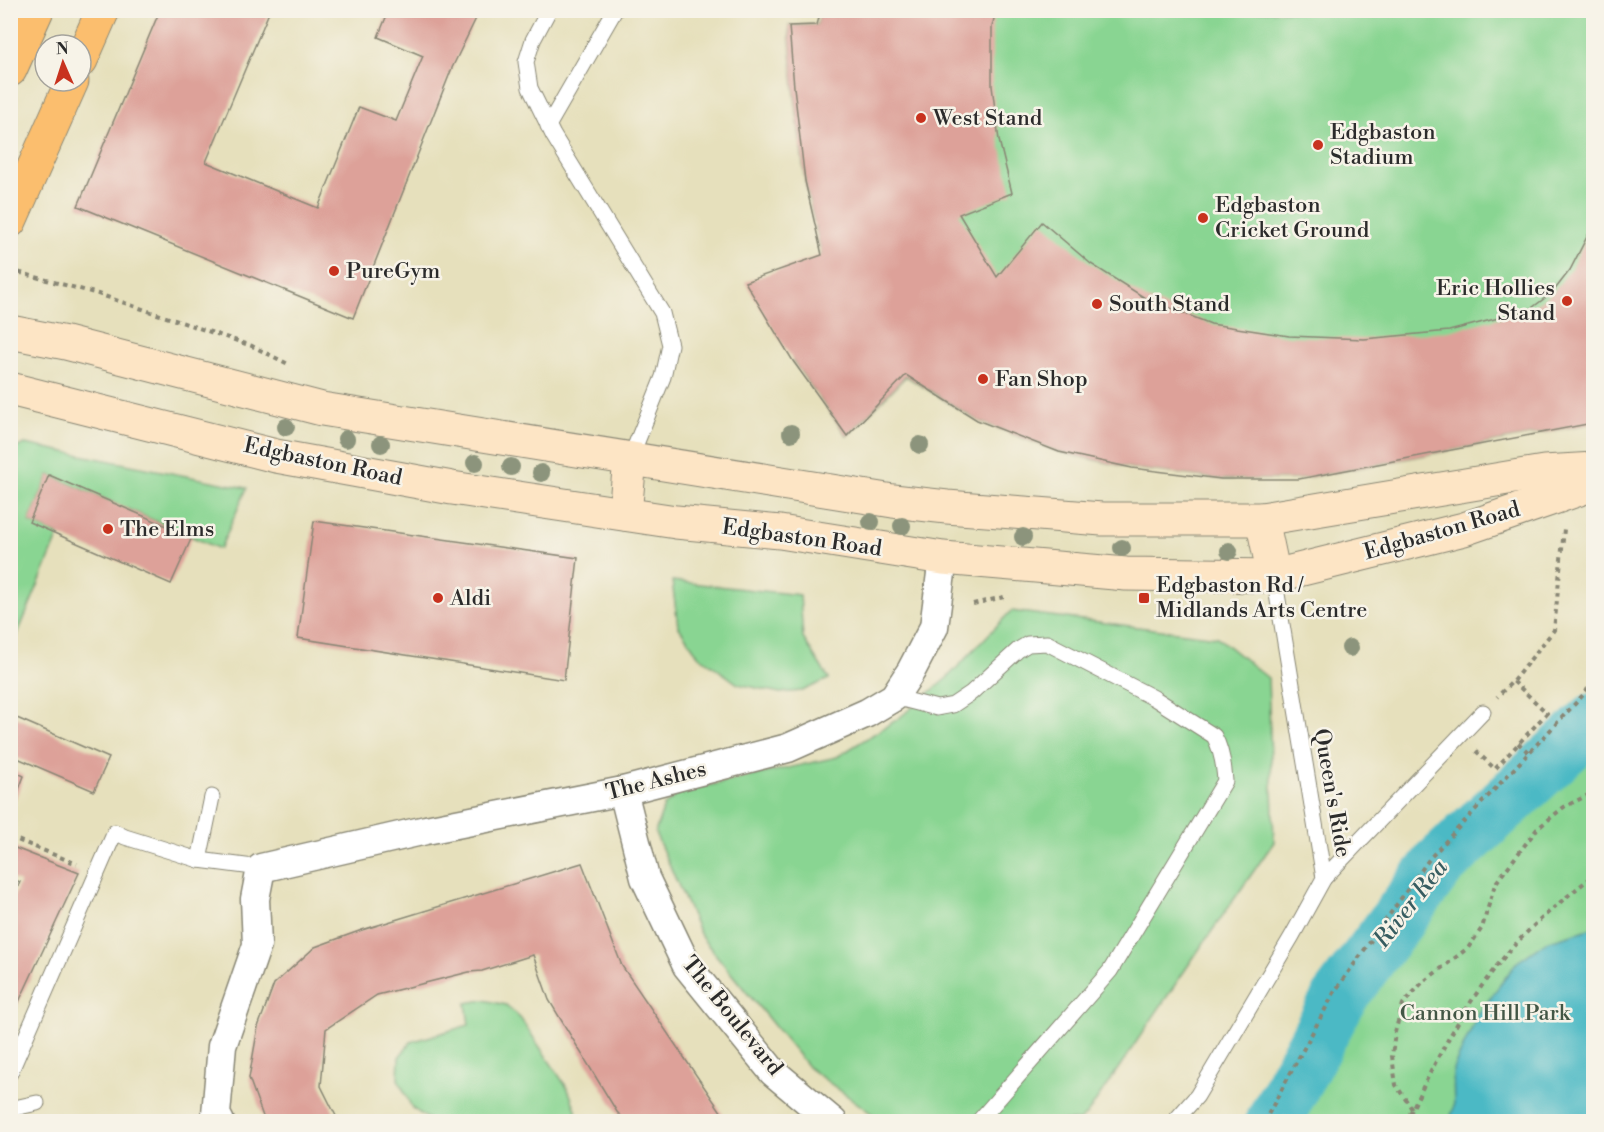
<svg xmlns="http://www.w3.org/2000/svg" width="1604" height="1132" viewBox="0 0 1604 1132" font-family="'Libre Bodoni',serif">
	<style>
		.green { fill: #89d592; stroke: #5a805e; stroke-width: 1.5 }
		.water { fill: #4cb9c5; stroke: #3c7278; stroke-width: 1.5 }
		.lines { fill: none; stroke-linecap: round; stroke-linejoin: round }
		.river { stroke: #4cb9c5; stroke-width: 56 }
		.building { fill: #dda199 }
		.lane-casing { stroke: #888674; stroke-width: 17 }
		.street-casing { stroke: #888674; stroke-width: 31 }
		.secondary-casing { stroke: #888674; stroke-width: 35 }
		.primary-casing { stroke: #888674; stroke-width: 35 }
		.path { stroke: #888674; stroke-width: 4; stroke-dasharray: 4.5 4.5; stroke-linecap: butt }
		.lane { stroke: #fff; stroke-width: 15 }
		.street { stroke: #fff; stroke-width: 28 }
		.secondary { stroke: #fde5c5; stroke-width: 33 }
		.primary { stroke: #fbbe6e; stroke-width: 33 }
		.tree { fill: #8c947b }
		.poi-dot { fill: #c8321e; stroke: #f7f3e8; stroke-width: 2 }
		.labels { text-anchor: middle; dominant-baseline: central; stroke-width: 5; stroke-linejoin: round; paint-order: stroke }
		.poi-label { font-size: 22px; fill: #2b2b2b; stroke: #f7f3e8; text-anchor: start }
		.street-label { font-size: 22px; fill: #2b2b2b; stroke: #f7f3e8 }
		.park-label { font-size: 22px; fill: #425645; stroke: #f7f3e8 }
		.water-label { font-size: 24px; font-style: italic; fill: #375d61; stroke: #f7f3e8 }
	</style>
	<rect width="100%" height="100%" fill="#f7f3e8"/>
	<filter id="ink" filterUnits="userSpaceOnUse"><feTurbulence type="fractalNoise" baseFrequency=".0167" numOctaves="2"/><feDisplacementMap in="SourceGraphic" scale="12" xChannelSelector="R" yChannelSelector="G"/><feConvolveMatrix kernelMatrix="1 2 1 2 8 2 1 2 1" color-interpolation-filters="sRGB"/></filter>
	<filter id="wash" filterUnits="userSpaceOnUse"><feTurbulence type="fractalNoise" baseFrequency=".008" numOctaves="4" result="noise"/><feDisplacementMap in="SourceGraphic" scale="24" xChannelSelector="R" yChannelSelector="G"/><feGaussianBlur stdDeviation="1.35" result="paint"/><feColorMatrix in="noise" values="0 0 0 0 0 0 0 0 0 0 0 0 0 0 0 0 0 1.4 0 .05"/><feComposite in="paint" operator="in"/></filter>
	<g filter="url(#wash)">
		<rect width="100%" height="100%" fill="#e6e0bc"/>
		<g class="green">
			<polygon points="821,11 1593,11 1593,423 1299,479 1221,479 1132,468 1059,452 977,420 906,376 847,436 793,361 822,255 805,181 794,87 789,26 817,25"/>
			<polygon points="25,444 247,488 220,549 49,475 29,522 59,535 11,650 11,450"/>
			<polygon points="672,581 800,595 803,638 829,679 802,691 780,693 738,684 698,655 678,626"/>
			<polygon points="1011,611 1217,637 1268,678 1274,842 1198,951 1088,1113 1080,1121 882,1121 809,1068 702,938 655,833 664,806 680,792 837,757 898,719 947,678"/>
			<polygon points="1593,739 1593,1121 1282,1122 1445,877"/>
			<polygon points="484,1000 506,1005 521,1019 568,1089 576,1110 577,1121 431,1121 412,1108 398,1079 399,1057 411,1042 469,1025 466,1003"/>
		</g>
		<polygon class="water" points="1593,928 1593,1121 1449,1121 1454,1108 1453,1069 1478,1015 1516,963 1546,942"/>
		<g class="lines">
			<polyline class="river" points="1273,1122 1341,995 1439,864 1594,721"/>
		</g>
		<g id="blocks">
			<g class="building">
				<polygon points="160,10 270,10 206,162 318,208 359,107 396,121 423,56 378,37 389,10 480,10 452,68 353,318 78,206"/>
				<polygon points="821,10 996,10 992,27 992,86 999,140 1012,193 959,214 997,277 1042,222 1091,264 1145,298 1211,324 1289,336 1364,339 1449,331 1529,310 1553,292 1570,270 1593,225 1593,423 1299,479 1221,479 1132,468 1059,452 977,420 906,375 847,436 793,361 745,282 822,255 805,181 794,87 789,26 817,25"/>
				<polygon points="49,475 192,537 171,584 29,522"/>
				<polygon points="314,521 578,558 564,680 298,638"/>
				<polygon points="10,715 109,758 94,791 15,757 10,767"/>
				<polygon points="10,769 24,776 11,810 10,810"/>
				<polygon points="10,846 79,873 10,1021 10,905 20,882 10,878"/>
				<polygon points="582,863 622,966 728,1122 627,1122 617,1112 549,1000 533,955 482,971 469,972 377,995 326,1029 321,1086 339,1122 265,1122 249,1078 258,1027 274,984 315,947 362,930"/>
			</g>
		</g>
	</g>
	<g filter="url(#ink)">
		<use href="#blocks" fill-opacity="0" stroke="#888674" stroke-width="1.5"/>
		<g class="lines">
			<defs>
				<g id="lane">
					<polyline points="549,10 533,40 526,62 530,88 553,135 662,313 670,345 663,377 630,459"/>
					<polyline points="548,126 615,10"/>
					<path d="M 894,697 L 937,708 L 953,705 L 971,693 L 1018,650 L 1028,644 L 1047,643 L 1154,698 L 1214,736 C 1222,750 1224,765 1225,781 L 1110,971 L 978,1122"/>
					<polyline points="199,860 212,797"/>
					<polyline points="1324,878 1483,712"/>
					<polyline points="10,1073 115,832 125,837 199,860 261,868"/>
					<polyline points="10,1109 37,1103"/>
					<polyline points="1174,1122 1197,1096 1292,936 1324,878 1274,576"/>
				</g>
				<g id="street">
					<polyline points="623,791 645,878 687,966 773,1072 833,1122"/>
					<polyline points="220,1122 216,1114 222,1046 257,945 255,899 261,868 426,830 623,791 788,748 867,713 894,697 911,671 934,627 943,558"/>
				</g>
				<g id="secondary">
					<polyline points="10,332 66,343 322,409 893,501 947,507 1102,519 1262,519 1544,472 1594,469"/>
					<polyline points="10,389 276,456 452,488 676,522 780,532 943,558 1126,574 1274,576 1464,529 1594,484"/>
					<polyline points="625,514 630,459"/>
					<polyline points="1262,519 1274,576"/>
				</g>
				<g id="primary">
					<polyline points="81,60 103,10"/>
					<polyline points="10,70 37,10"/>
					<polyline points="10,221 72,81"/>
				</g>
			</defs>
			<use href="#lane" class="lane-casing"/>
			<use href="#street" class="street-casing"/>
			<use href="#secondary" class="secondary-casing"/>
			<use href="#primary" class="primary-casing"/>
			<g class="path">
				<polyline points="10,270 98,294 252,346 290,365"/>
				<polyline points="973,604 1004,597"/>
				<polyline points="1513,681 1554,630 1564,529"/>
				<polyline points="1518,743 1528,752"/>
				<polyline points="1476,751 1495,769 1547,713 1513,681 1497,697"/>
				<polyline points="10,837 77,864"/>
				<polyline points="1412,1109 1396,1085 1392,1056 1395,1032 1403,1004 1422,983 1468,948 1482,928 1495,884 1537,829 1564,807 1594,792"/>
				<polyline points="1264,1122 1335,991 1430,858 1586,692 1594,677"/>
				<path d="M 1406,1122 C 1435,1061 1466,1000 1511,949 C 1536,921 1565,898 1594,875"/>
			</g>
			<use href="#lane" class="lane"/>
			<use href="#street" class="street"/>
			<use href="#secondary" class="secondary"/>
			<use href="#primary" class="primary"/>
		</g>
		<g class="tree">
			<circle cx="286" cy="427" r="9"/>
			<circle cx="791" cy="433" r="9"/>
			<circle cx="346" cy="439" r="9"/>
			<circle cx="381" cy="444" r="9"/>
			<circle cx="920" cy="445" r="9"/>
			<circle cx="475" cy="463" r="9"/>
			<circle cx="511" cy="467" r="9"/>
			<circle cx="541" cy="473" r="9"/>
			<circle cx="871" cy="522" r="9"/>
			<circle cx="902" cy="526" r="9"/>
			<circle cx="1023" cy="537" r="9"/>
			<circle cx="1122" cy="548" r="9"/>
			<circle cx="1229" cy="551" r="9"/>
			<circle cx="1350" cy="648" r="9"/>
		</g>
	</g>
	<g class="poi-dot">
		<circle cx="921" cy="118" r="6"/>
		<circle cx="1318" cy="145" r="6"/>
		<circle cx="1203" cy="218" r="6"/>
		<circle cx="334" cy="271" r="6"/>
		<circle cx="1567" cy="301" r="6"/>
		<circle cx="1097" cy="304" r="6"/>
		<circle cx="983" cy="379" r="6"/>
		<circle cx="108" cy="529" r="6"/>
		<circle cx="438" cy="598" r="6"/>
		<rect x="1138" y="592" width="12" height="12" rx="3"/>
	</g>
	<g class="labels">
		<g class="poi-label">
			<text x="933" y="118">West Stand</text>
			<text x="1330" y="132">Edgbaston<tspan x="1330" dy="25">Stadium</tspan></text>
			<text x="1215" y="205">Edgbaston<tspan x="1215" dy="25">Cricket Ground</tspan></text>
			<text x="346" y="271">PureGym</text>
			<text x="1555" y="288" text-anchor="end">Eric Hollies<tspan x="1555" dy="25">Stand</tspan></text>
			<text x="1109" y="304">South Stand</text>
			<text x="995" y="379">Fan Shop</text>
			<text x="120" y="529">The Elms</text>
			<text x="1156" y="585">Edgbaston Rd /<tspan x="1156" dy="25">Midlands Arts Centre</tspan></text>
			<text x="450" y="598">Aldi</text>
		</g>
		<g class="street-label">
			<text transform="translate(323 462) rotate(12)">Edgbaston Road</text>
			<text transform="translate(1442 531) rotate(-16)">Edgbaston Road</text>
			<text transform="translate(802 538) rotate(8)">Edgbaston Road</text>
			<text transform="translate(656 781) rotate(-14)">The Ashes</text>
			<text transform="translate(1332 793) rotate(80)">Queen's Ride</text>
			<text transform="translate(732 1016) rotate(51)">The Boulevard</text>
		</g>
		<g class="park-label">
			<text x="1485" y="1013">Cannon Hill Park</text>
		</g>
		<g class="water-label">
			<text transform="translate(1411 904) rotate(-52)">River Rea</text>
		</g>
	</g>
	<rect width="1604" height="1132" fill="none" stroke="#f7f3e8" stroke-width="36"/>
	<g transform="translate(63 63) rotate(357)"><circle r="28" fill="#f7f3e8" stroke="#a5a39c" stroke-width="1.5"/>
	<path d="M0-4.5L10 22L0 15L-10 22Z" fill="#c8321e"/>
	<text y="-9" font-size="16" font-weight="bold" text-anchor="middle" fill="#2b2b2b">N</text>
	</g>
</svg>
